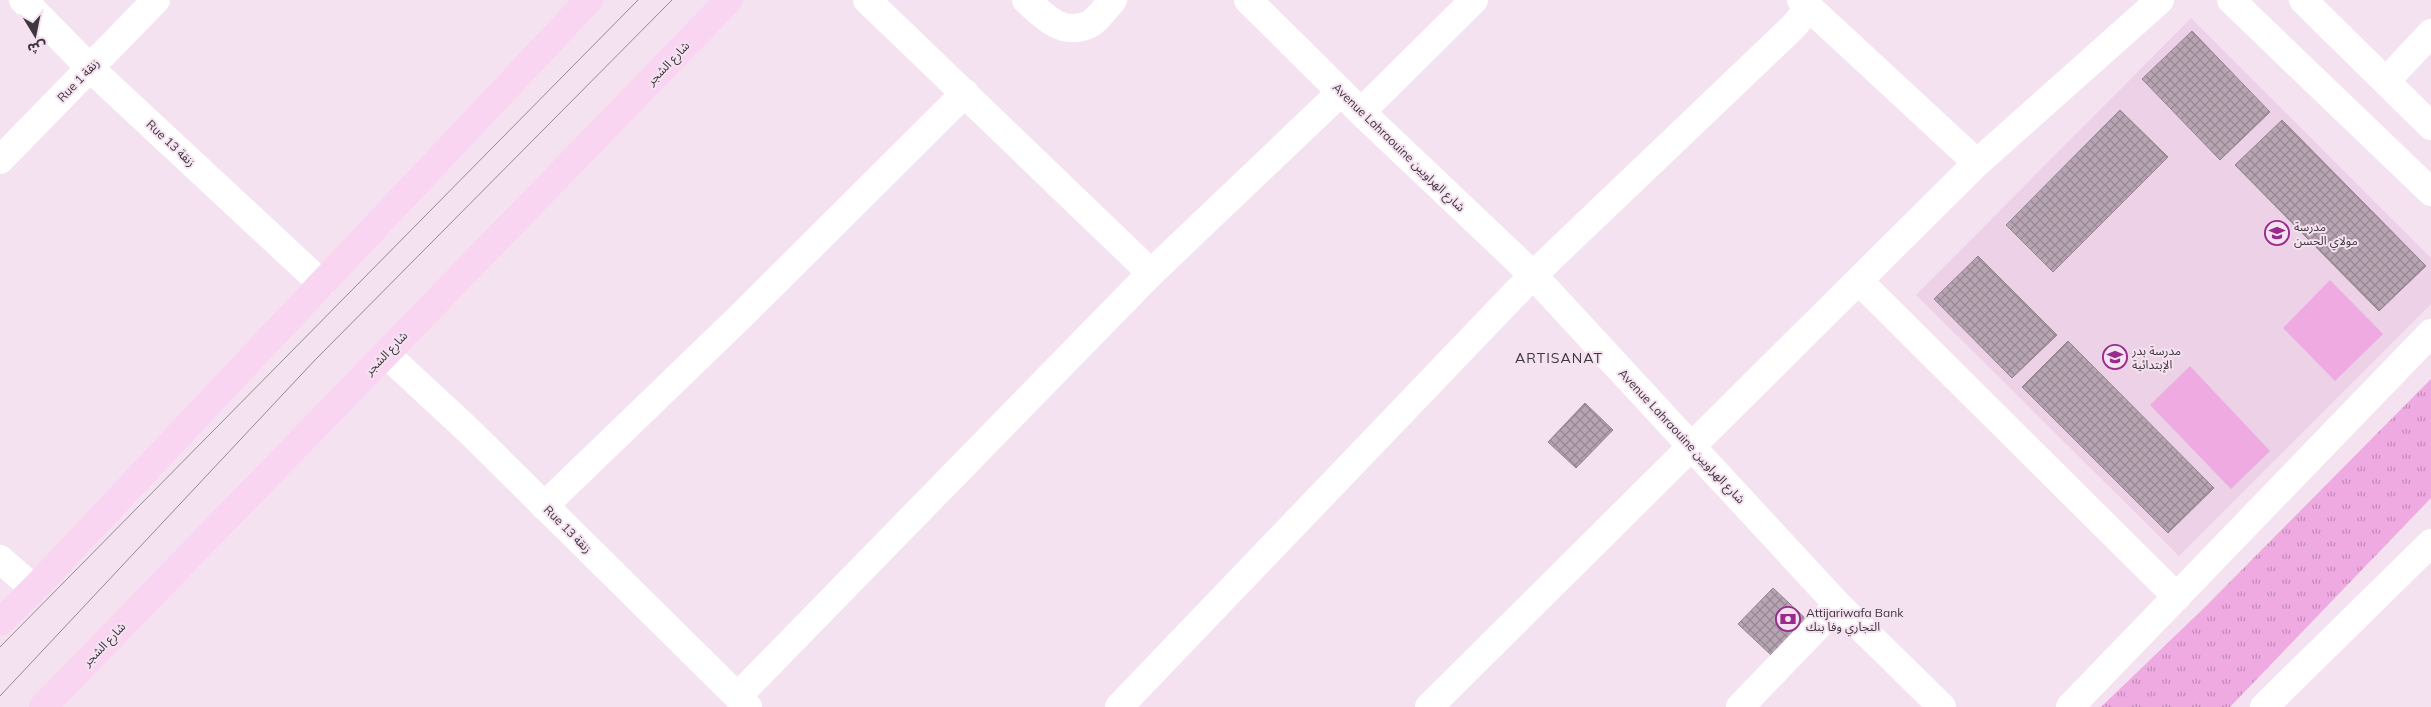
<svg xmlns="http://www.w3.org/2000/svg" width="2431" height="707" viewBox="0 0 2431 707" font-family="Mulish,'Noto Sans Arabic',sans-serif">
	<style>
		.built { fill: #edd2e7 }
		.grass { fill: url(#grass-tufts) }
		.green { fill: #eeaae1 }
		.building { fill: url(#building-cross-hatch); stroke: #968492 }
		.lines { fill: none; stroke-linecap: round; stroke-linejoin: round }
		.minor { stroke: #fff; stroke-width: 28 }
		.tertiary { stroke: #fff; stroke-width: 28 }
		.primary { stroke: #fad5f2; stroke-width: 28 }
		.tram { stroke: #958892; stroke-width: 1 }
		.labels { text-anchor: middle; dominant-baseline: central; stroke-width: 4; stroke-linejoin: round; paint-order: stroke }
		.street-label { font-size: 12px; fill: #3e373d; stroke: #f5e2f1 }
		.poi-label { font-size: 12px; fill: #3e373d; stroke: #f5e2f1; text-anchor: start }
		.neighbourhood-label { font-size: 14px; letter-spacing: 1px; fill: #3e373d; stroke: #f5e2f1 }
	</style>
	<defs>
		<pattern id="grass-tufts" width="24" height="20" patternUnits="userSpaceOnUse" patternTransform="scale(1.25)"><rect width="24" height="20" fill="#eeaae1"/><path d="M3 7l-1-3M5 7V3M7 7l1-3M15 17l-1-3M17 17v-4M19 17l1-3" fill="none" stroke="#c28bb8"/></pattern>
		<pattern id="building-cross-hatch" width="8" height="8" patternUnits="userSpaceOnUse" patternTransform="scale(1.25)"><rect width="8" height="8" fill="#b8a5b3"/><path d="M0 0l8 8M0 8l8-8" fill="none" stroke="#978793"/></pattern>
	</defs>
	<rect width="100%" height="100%" fill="#f5e2f1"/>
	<polygon class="built" points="2191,18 2431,258 2431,304 2179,556 1916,295"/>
	<polygon class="grass" points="2431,379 2431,498 2230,707 2101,707 2205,607"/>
	<g class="green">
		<polygon points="2330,280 2383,334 2335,381 2283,328"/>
		<polygon points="2190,366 2270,451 2231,489 2150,405"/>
	</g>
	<g class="building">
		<polygon points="2192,31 2270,112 2220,160 2142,79"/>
		<polygon points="2120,110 2168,157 2053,272 2006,225"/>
		<polygon points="2282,120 2426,266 2379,311 2235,165"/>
		<polygon points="1978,256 2057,335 2012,378 1934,299"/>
		<polygon points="2068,341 2214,488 2168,533 2022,387"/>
		<polygon points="1585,403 1613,430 1576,468 1548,442"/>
		<polygon points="1773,588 1806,619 1771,655 1738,624"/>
	</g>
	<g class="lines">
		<g class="minor">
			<polyline points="23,0 90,68 322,284"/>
			<polyline points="867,0 1151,273"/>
			<path d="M 1026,0 C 1044,16 1061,36 1088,25 C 1097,21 1106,7 1113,0"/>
			<polyline points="1801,0 1977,163"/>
			<polyline points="2231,0 2431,192"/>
			<polyline points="2303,0 2431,126"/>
			<polyline points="2386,81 2431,33"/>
			<polyline points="1361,112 1474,0"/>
			<polyline points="0,160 156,0"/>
			<polyline points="1859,281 2177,597"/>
			<polyline points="386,354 469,431 748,707"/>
			<polyline points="544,506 742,315 965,93"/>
			<polyline points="0,559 34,589"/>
			<polyline points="738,696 1151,273 1341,92"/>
			<polyline points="1119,707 1533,275 1793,27 1808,9"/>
			<polyline points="1429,707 1977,163 2160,0"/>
			<polyline points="1740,707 1838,605"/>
		</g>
		<g class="tertiary">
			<polyline points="1248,0 1361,112 1533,275 1838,605 1942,707"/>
			<polyline points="2070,707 2431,333"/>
			<polyline points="2264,707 2431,543"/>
		</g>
		<g class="primary">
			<polyline points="0,622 34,589 589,0"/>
			<polyline points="43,707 729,0"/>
		</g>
		<g class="tram">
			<polyline points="0,647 638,0"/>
			<polyline points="0,696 315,360 672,0"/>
		</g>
	</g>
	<defs>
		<symbol id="school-ring" viewBox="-11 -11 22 22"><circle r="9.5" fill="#f5e2f1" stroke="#992b8b" stroke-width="1.5"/><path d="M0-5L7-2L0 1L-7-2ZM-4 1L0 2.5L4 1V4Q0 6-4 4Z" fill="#992b8b"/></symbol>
		<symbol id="bank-ring" viewBox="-11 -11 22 22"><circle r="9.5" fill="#f5e2f1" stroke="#992b8b" stroke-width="1.5"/><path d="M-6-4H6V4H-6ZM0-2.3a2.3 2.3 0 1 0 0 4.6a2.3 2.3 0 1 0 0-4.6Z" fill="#992b8b"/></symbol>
	</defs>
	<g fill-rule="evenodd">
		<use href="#school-ring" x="2263" y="219" width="28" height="28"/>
		<use href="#school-ring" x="2101" y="343" width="28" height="28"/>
		<use href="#bank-ring" x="1774" y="605" width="28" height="28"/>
	</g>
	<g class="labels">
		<g class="street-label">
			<text transform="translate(668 63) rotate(-46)">شارع الشجر</text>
			<text transform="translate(78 80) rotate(-46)">Rue 1 زنقة</text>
			<text transform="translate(171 143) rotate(43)">Rue 13 زنقة</text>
			<text transform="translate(1399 147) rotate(44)">Avenue Lahraouine شارع الهراويين</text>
			<text transform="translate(386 353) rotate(-46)">شارع الشجر</text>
			<text transform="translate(1682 436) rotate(47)">Avenue Lahraouine شارع الهراويين</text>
			<text transform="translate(568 529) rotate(45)">Rue 13 زنقة</text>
			<text transform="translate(104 644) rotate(-46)">شارع الشجر</text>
		</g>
		<g class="poi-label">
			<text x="2294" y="226">مدرسة<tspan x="2294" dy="14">مولاي الحسن</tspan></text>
			<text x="2132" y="350">مدرسة بدر<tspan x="2132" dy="14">الإبتدائية</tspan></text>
			<text x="1806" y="612">Attijariwafa Bank<tspan x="1806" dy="14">التجاري وفا بنك</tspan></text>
		</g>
		<g class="neighbourhood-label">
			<text x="1559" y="358">ARTISANAT</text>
		</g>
	</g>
	<g transform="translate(35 35) rotate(170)" stroke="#f5e2f1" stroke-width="4" paint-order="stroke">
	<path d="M0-4L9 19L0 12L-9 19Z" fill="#3e373d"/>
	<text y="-8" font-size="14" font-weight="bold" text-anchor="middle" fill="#3e373d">ش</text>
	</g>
</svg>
